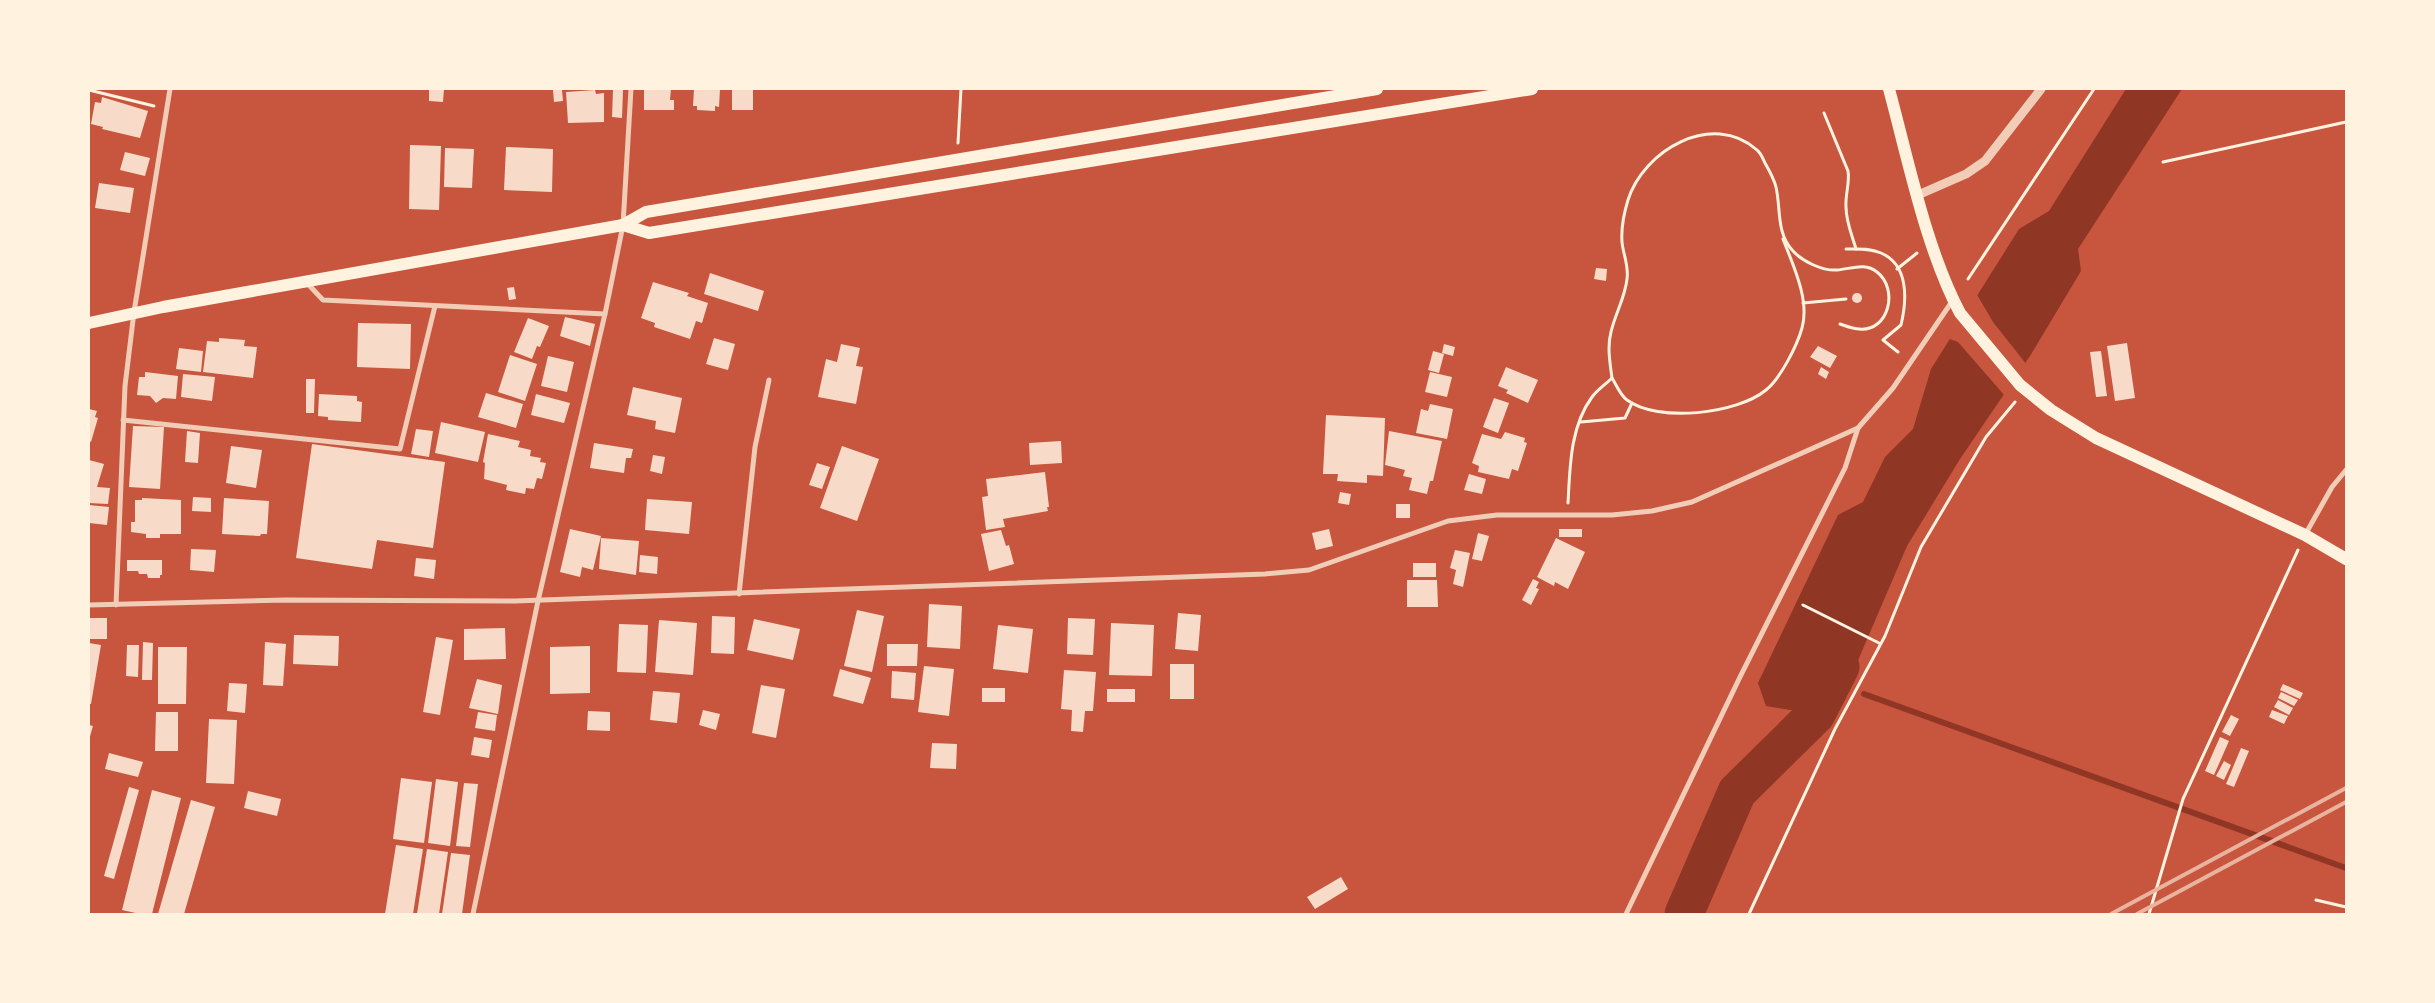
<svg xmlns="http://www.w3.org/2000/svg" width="2435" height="1003" viewBox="0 0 2435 1003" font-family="Karla,sans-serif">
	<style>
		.water { fill: #8f3625 }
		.pier { fill: #c8553d }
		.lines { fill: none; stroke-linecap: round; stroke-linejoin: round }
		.stream { stroke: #8f3625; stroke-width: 6 }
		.river { stroke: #8f3625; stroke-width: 39 }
		.building { fill: #f7dbc8 }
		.path { stroke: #fff3e0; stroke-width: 3 }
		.minor { stroke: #f1ccb7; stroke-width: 5 }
		.tertiary { stroke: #f1ccb7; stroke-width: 9 }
		.primary { stroke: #fff3e0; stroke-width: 12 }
		.rail { stroke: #e9b49f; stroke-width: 4 }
	</style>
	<rect width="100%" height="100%" fill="#c8553d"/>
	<polygon class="water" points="2126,89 2182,89 2078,249 2081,271 2030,356 1960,459 1907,546 1838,707 1816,714 1766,706 1758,683 1838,515 1863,502 1885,457 1913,429 1931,369 2019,229 2049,211"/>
	<polygon class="pier" points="1976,293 1993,322 2027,365 2005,396 1958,342 1947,338"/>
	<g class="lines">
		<polyline class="stream" points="1864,694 2346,868"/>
		<polyline class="river" points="1684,914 1737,792 1816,714 1840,667"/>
	</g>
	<g class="building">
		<polygon points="429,89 444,89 443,102 429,101"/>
		<polygon points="644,89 671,89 670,100 674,100 674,110 644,110"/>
		<polygon points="694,89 720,89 719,107 715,106 715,111 697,110 697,106 693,106"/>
		<rect x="732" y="89" width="21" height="21"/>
		<polygon points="553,90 562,90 563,101 554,102"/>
		<polygon points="595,90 596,94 604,93 604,122 568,123 566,92"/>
		<polygon points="613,90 623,90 622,118 612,117"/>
		<polygon points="102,97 148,111 140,138 102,129 103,127 91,124 95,102 101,103"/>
		<polygon points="410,145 441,146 439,210 409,209"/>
		<polygon points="506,147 553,149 552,192 504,190"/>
		<polygon points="445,148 474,149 472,188 444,187"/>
		<polygon points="125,152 150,158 145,176 120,170"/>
		<polygon points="99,183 134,188 130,213 95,208"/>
		<polygon points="1596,268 1607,269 1606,281 1594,279"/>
		<polygon points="710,273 764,291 758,311 704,294"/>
		<polygon points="653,282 689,293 687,296 708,303 702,323 696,321 690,339 654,327 655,323 641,318"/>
		<polygon points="514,287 516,299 509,300 507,288"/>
		<circle cx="1857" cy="298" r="5"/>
		<polygon points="565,317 595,324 590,346 560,336"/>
		<polygon points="528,318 549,326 540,347 537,346 532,359 514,352"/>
		<polygon points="358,323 411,324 410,369 357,367"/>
		<polygon points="219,338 245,340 244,346 257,347 253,378 203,372 207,341 219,342"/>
		<polygon points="714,338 735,344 728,370 706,364"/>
		<polygon points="2127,343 2135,398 2115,401 2107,346"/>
		<polygon points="841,344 860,348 856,366 863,367 856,404 818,397 826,359 837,362"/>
		<polygon points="1444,344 1455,347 1453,356 1442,353"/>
		<polygon points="1818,346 1837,356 1830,368 1810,357"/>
		<polygon points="179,348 203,351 201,372 176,369"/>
		<polygon points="1433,351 1444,354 1439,373 1428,370"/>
		<polygon points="2101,351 2107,396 2096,397 2090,352"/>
		<polygon points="510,355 537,364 525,401 498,392"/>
		<polygon points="548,356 574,362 567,392 541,386"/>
		<polygon points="1506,367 1538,380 1528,403 1506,393 1508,390 1498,386"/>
		<polygon points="1821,367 1829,372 1826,379 1818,374"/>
		<polygon points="145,372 178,376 176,399 163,398 156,403 150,396 137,395 139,377 145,377"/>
		<polygon points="1430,372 1452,377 1447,397 1425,392"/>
		<polygon points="183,374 215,377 212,401 181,397"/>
		<polygon points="306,379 315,379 314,413 306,413"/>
		<polygon points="633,387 682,398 675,433 655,429 656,421 627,415"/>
		<polygon points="486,393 523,404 516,428 478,417"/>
		<polygon points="319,394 357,396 357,401 362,402 361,422 328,420 328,417 318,416"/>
		<polygon points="536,394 570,403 564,423 531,415"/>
		<polygon points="1494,398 1509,403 1498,433 1483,427"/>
		<polygon points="1430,404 1453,409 1447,439 1416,433 1421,409 1428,411"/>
		<polygon points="89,409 97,411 95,417 98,418 91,442 89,441"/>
		<polygon points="1326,415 1385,418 1383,476 1367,475 1367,483 1337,481 1338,474 1323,474"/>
		<polygon points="441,422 485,432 478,462 435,453"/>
		<polygon points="133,426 164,427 160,489 129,487"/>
		<polygon points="416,429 433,431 429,457 411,454"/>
		<polygon points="187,431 200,433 198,463 185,462"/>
		<polygon points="1389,431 1442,441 1433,481 1430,481 1427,494 1409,490 1412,478 1403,476 1405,470 1385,465"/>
		<polygon points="1505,432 1525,438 1524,442 1527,443 1518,471 1512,469 1509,479 1478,472 1479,466 1472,463 1482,434 1501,439"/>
		<polygon points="488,434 520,441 518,447 531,450 530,456 541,458 540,462 546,463 542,479 537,478 534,489 526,488 525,494 506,490 507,485 484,479 485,463 483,462"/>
		<polygon points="1061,441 1062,463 1030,465 1029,443"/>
		<polygon points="594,443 633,449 631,458 626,458 624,473 590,468"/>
		<polygon points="312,444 445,462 433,548 377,540 372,569 296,558"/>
		<polygon points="231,446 262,450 256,488 226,483"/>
		<polygon points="842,446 879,459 857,521 820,508"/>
		<polygon points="653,455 665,457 662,474 650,471"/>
		<polygon points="89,460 104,464 97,487 110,488 108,504 89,503"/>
		<polygon points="817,463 830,467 822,489 809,485"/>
		<polygon points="1045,472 1049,507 1047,507 1048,511 1003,519 1005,527 986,530 982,497 988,496 986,479"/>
		<polygon points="1469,474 1486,479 1482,494 1464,490"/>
		<polygon points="1340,492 1351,494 1349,505 1338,503"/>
		<polygon points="193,497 211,498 211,512 192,511"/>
		<polygon points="142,498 181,500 181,534 160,534 160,538 146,538 146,534 131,532 131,522 135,522 135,500 142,500"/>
		<polygon points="224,498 269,501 267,534 261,534 260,536 222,534"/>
		<polygon points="647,499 692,502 689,534 645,530"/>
		<rect x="1396" y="504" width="14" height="14"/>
		<polygon points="89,505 109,507 107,525 89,523"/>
		<polygon points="570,529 601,536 593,570 582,567 580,577 560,572"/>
		<polygon points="1329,529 1333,546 1316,550 1312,533"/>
		<rect x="1559" y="529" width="23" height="8"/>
		<polygon points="1001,530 1006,546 1009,545 1014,564 989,571 981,534"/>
		<polygon points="1478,533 1489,536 1482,561 1472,559"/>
		<polygon points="601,538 639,541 636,575 599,569"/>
		<polygon points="1556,538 1585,552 1568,589 1555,582 1554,586 1537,577"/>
		<polygon points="191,549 216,550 214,572 190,570"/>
		<polygon points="1455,550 1470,553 1463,587 1453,584 1456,570 1450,568"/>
		<polygon points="640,555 658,557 657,574 639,572"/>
		<polygon points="416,558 436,560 434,579 414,576"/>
		<polygon points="127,560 162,560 162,575 160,575 160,578 148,578 147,574 139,574 138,571 127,571"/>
		<rect x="1413" y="563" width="23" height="14"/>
		<polygon points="1533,579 1539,582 1536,588 1539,589 1531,605 1522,600"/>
		<polygon points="1407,580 1437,580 1438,607 1407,607"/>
		<polygon points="929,604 962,606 960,649 927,647"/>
		<polygon points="857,610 884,616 872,672 844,666"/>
		<polygon points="1178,613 1201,615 1198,651 1175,649"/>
		<polygon points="712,616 735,617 734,654 711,653"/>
		<rect x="89" y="618" width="18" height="21"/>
		<polygon points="1068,618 1095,619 1093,655 1067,654"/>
		<polygon points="754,619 800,629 793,660 747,650"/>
		<polygon points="659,620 697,623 693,675 655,672"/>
		<polygon points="1111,623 1154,625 1152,676 1109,675"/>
		<polygon points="619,624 648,625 646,673 617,672"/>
		<polygon points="998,625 1033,629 1028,673 993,669"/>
		<polygon points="505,628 506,659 464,660 464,629"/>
		<polygon points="294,635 339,636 338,666 293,664"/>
		<polygon points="436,637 453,640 440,715 423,712"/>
		<polygon points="143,642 153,643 152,680 142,680"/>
		<polygon points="265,642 286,644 283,686 263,685"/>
		<polygon points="89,643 101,645 91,704 89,704"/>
		<polygon points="887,644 918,644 917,666 887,666"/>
		<polygon points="127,645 139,645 138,677 126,676"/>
		<polygon points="590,646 590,693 550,694 550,647"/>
		<polygon points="158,647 187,647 186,704 158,704"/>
		<rect x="1170" y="664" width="24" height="35"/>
		<polygon points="924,666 954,669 949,716 918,712"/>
		<polygon points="840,669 871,678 863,704 833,696"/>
		<polygon points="1064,670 1096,672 1093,711 1085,711 1083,732 1071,731 1072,710 1061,709"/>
		<polygon points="892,671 916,673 914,700 891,698"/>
		<polygon points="477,679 502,685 498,714 469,708"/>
		<polygon points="229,683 247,684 245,713 227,711"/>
		<polygon points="2283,684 2303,693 2300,699 2280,690"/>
		<polygon points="761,685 785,689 776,738 752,733"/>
		<rect x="982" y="688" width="23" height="14"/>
		<rect x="1107" y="689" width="28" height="13"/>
		<polygon points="653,691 680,693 677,723 650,720"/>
		<polygon points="2281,692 2298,700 2294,706 2278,698"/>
		<polygon points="2278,700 2293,708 2289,715 2274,707"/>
		<polygon points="703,710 720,714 716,730 699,725"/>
		<polygon points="2272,710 2288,716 2284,724 2269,717"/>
		<polygon points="588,711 610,712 610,731 587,730"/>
		<polygon points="156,712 178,712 178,751 155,751"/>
		<polygon points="478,712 497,715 495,731 475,728"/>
		<polygon points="2231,715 2239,719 2230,736 2222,732"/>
		<polygon points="209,719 237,720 234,784 206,783"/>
		<polygon points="89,725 93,726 89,740"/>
		<polygon points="474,737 492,740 489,758 471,755"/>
		<polygon points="2220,737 2229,741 2214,775 2205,771"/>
		<polygon points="932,743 957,744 956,769 930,768"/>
		<polygon points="2241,748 2249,751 2234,787 2226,784"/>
		<polygon points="109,753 143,762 138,777 105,769"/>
		<polygon points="2224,761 2231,765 2224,780 2216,776"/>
		<polygon points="401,778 432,782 424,843 393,839"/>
		<polygon points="436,779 458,782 450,846 428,843"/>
		<polygon points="464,783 478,784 470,847 456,846"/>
		<polygon points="129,787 139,790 114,879 104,876"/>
		<polygon points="152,790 181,798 152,914 140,914 122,910"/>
		<polygon points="248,791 281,799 277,816 244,808"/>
		<polygon points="191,800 215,807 184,914 158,914"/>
		<polygon points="396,845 423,849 413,914 385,914"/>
		<polygon points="427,849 448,852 439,914 417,914"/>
		<polygon points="451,853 470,855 462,914 442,914"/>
		<polygon points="1341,877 1348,889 1315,909 1307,897"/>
	</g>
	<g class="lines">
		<g class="path">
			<polyline points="89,90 154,106"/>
			<path d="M 1824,113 L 1848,171 C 1850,183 1845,195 1846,207 C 1846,222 1852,235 1856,249"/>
			<polyline points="958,143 961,89"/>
			<polyline points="2163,162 2346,122"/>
			<path d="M 1846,249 C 1857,249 1870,248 1881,253 C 1909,265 1907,300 1901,325 L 1883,340 L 1898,352"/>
			<polyline points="1897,269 1917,253"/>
			<polyline points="1968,279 2094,89"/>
			<polyline points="1803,303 1846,299"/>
			<path d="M 1612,378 C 1616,384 1620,395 1627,400 C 1658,423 1737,414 1766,390 C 1780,379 1797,346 1802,328 C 1810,300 1793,265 1783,239"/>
			<polyline points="1581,422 1625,418 1632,403"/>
			<path d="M 1568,503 C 1570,467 1570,427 1592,397 C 1597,390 1606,384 1612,378 C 1610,363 1607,347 1611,332 C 1615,314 1625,298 1627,279 C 1629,265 1623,254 1622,242 C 1621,228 1624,213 1628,200 C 1643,151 1712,110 1757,150 C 1761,153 1763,159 1765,163 C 1769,170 1774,179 1776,187 C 1781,209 1776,233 1793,251 C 1803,262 1823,271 1837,270 C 1851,269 1865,262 1877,272 C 1899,289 1889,332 1859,329 C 1853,329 1846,326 1840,324"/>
			<polyline points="1803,605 1879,643"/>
			<polyline points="2316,900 2346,907"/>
			<polyline points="1749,914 1835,729 1885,636 1921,547 1986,437 2015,402"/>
			<polyline points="2149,914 2183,799 2298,550"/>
		</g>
		<g class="minor">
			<polyline points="306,282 323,300 605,314"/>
			<polyline points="123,420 400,449 435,306"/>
			<polyline points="2305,535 2332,487 2346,470"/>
			<polyline points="739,594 755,447 769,380"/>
			<polyline points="89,605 285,600 515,601 1265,574 1309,570 1448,521 1497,515 1612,515 1652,511 1692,502 1858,428"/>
			<polyline points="116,605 125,386 134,312 170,89"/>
			<polyline points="473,914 538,601 605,314 623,225 631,89"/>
			<polyline points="1626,914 1740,677 1845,468 1858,428 1893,388 1953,300"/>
		</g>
		<polyline class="tertiary" points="1918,195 1966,174 1985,161 2041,89"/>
		<g class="primary">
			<path d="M 1889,89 C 1908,159 1926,249 1960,313 L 2020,385 L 2051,410 L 2096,438 L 2305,535 L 2346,559"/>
			<polyline points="623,225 649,233 1532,89"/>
			<polyline points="89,323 163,307 623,225 646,212 1377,89"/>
		</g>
		<g class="rail">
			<polyline points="2111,914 2346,788"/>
			<polyline points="2137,914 2346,802"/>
		</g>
	</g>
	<rect width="2435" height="1003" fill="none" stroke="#fff3e0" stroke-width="180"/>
</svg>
